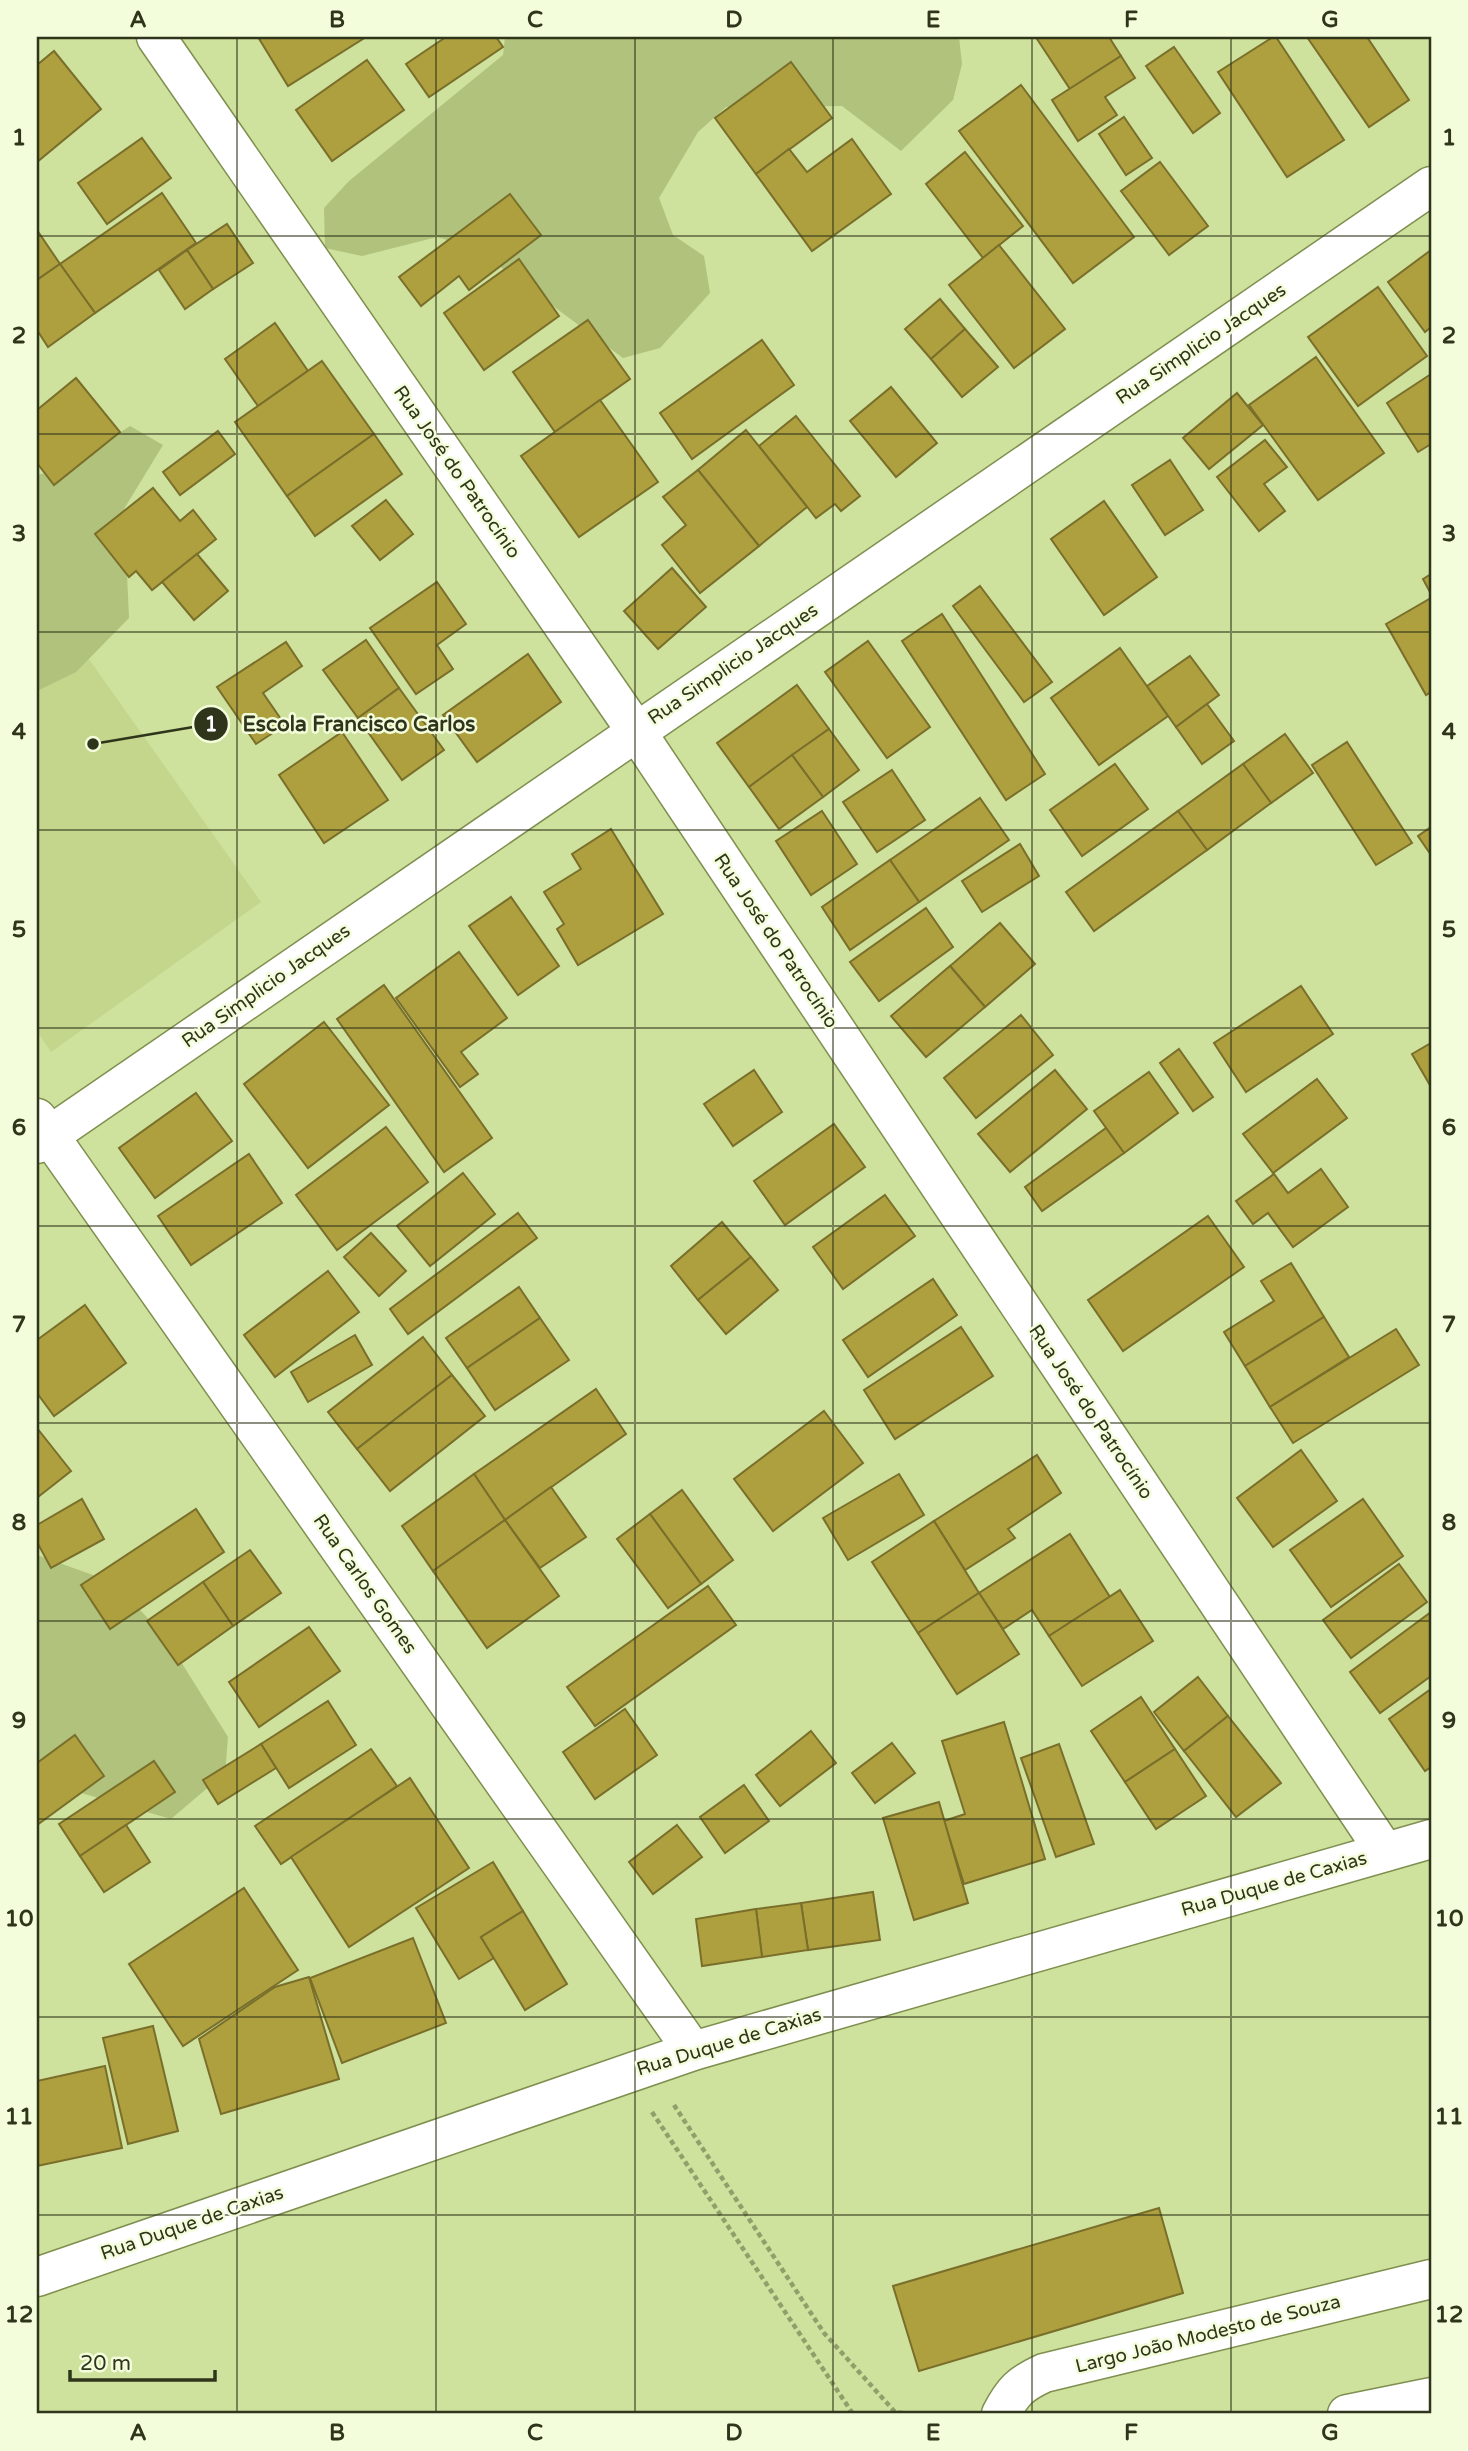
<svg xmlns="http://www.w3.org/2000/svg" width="1468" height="2451" viewBox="0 0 1468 2451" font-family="'Varela Round',sans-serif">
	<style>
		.built { fill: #c3d68c }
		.green { fill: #b0c27b }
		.building { fill: #afa03f; stroke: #796f2a; stroke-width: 2 }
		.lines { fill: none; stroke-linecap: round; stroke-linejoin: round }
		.minor-casing { stroke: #7f8f4f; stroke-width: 41 }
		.path { stroke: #919f6a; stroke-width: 4.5; stroke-dasharray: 5 3.5; stroke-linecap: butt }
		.minor { stroke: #fff; stroke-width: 38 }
		.grid { fill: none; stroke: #2f351a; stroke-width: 2; stroke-opacity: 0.55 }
		.labels { text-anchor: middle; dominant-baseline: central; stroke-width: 5; stroke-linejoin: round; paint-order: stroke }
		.street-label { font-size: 19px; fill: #2f351a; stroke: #f3fddc }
		.leader { fill: none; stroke: #2f351a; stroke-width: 2.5 }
		.callout-dot { fill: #2f351a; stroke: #f3fddc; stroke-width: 2.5 }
		.mark-label { font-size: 21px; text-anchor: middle; font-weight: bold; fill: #fff }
		.callout-label { font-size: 21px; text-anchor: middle; font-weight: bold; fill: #2f351a; stroke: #f3fddc; stroke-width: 5; stroke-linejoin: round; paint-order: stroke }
		.neatline { fill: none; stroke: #2f351a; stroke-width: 2.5 }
		.grid-label { font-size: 23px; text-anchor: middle; font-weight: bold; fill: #2f351a }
	</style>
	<rect width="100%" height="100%" fill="#cee19d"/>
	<polygon class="built" points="37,586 261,902 51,1052 37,1031"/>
	<g class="green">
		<polygon points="505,37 959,37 962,64 953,100 901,151 842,106 726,107 698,132 659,198 673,235 704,256 710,293 660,348 623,358 475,248 437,237 362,256 325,248 324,208 349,181 503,55"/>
		<polygon points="130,426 163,445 124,509 129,618 76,672 37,691 37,475 65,468"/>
		<polygon points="40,1556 115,1583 166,1638 228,1737 225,1773 171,1819 64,1788 37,1761 37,1557"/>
	</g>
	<g class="building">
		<polygon points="258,37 366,37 288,86"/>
		<polygon points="446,37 496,37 503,47 429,97 406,64"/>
		<polygon points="1041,37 1109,37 1121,56 1070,89 1037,39"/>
		<polygon points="1273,37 1276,37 1344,140 1287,177 1218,72"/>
		<polygon points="1307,37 1367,37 1409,100 1369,127"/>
		<polygon points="1174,47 1220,113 1193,133 1146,66"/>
		<polygon points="54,51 101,109 37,162 37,65"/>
		<polygon points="1121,56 1135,78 1105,97 1117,115 1078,141 1052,100"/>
		<polygon points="367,60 404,110 332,161 296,110"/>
		<polygon points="791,62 832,118 756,174 715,118"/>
		<polygon points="1021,85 1134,237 1073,283 959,131"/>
		<polygon points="1124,117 1152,158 1126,175 1099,134"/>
		<polygon points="142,138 171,178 107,224 78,183"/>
		<polygon points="852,139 891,194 812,251 756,174 789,149 807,172"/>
		<polygon points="965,152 1023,226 983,258 926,184"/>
		<polygon points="1160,162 1208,226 1169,255 1121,191"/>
		<polygon points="162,193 196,243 95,313 60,264"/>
		<polygon points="510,194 541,235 469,290 459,276 421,306 399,277"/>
		<polygon points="227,224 253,263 213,289 187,250"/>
		<polygon points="37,230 60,264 37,280"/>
		<polygon points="999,245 1065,329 1014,368 949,285"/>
		<polygon points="187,250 213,289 185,309 159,270"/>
		<polygon points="1431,250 1431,327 1425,332 1388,282"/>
		<polygon points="519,259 559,316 484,370 444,313"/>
		<polygon points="60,264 95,313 48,347 37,330 37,280"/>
		<polygon points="1378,287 1427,356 1358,406 1308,337"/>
		<polygon points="940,299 965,329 931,359 905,329"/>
		<polygon points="588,320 630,379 555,432 513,372"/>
		<polygon points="275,323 308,371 258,406 225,359"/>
		<polygon points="965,329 998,367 962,397 931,359"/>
		<polygon points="762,340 794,385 692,459 660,413"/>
		<polygon points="1316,357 1384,453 1318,500 1249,405"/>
		<polygon points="322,361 374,434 287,496 235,422"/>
		<polygon points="1431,374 1431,444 1418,452 1387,403"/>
		<polygon points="76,378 120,432 54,485 37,463 37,410"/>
		<polygon points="891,387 937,443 896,477 850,421"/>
		<polygon points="1237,393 1263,425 1209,469 1183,438"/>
		<polygon points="600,400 658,482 579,537 521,456"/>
		<polygon points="796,416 860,496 841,511 835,504 816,518 759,446"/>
		<polygon points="746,430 807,507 759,546 698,470"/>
		<polygon points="218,431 235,454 180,495 163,472"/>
		<polygon points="374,434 402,474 315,536 287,496"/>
		<polygon points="1265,440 1287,467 1264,484 1285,511 1259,531 1217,477"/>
		<polygon points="1170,460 1203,510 1165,535 1132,485"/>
		<polygon points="698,470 759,546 700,593 662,545 686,525 663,497"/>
		<polygon points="153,488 180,521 193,510 216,539 152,590 136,571 129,577 95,534"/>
		<polygon points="386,500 413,534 380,560 352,526"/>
		<polygon points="1104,501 1157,577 1104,615 1051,539"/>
		<polygon points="197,554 228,591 194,620 162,582"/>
		<polygon points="672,568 706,607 658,649 624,611"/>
		<polygon points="1431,574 1431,594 1423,579"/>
		<polygon points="437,582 466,624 437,645 453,669 416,694 370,628"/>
		<polygon points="980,586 1052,682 1024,702 953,606"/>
		<polygon points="1431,598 1431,692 1426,695 1386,624"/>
		<polygon points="942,614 1045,774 1006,800 902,641"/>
		<polygon points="366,640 399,688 358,718 323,670"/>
		<polygon points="868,641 930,727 887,758 825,672"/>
		<polygon points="286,642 302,666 263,693 285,725 256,744 217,687"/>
		<polygon points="1120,648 1168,716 1099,765 1051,698"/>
		<polygon points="528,654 561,702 477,762 443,715"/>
		<polygon points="1190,656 1219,695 1176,727 1147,686"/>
		<polygon points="797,685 829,729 749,787 717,743"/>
		<polygon points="399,688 444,750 402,780 358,718"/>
		<polygon points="1207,704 1234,741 1202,764 1176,727"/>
		<polygon points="829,729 859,770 823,797 792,755"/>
		<polygon points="342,732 388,800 324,843 279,775"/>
		<polygon points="1285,734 1313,773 1271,803 1243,764"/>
		<polygon points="1347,742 1412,843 1376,865 1312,765"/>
		<polygon points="792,755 823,797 779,829 749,787"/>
		<polygon points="1115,764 1148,809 1082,856 1050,810"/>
		<polygon points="1243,764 1271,803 1207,850 1178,811"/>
		<polygon points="892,770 925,820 877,852 843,802"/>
		<polygon points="980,798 1009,840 919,902 890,860"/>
		<polygon points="822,811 857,864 811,895 776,841"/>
		<polygon points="1178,811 1207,850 1094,931 1066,892"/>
		<polygon points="1431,827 1431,855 1418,836"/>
		<polygon points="611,829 663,914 578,965 557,929 564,924 544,892 581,869 572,854"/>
		<polygon points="1020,844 1039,876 982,912 962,881"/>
		<polygon points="890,860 919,902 850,950 822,907"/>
		<polygon points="511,897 559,966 518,995 469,926"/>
		<polygon points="926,908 953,947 879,1001 850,962"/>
		<polygon points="1000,923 1035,964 985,1007 950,966"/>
		<polygon points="459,952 507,1018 461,1052 478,1074 460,1087 396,998"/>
		<polygon points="950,966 985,1007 926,1057 891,1016"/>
		<polygon points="384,985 492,1138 444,1172 337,1019"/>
		<polygon points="1301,986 1333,1034 1246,1092 1214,1043"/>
		<polygon points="1021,1015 1053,1055 976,1118 944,1078"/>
		<polygon points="324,1022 389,1105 308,1168 244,1084"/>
		<polygon points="1431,1043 1431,1087 1412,1054"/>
		<polygon points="1179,1049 1213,1097 1193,1111 1160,1063"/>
		<polygon points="754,1070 782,1112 733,1146 704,1104"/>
		<polygon points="1055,1070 1087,1109 1010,1172 978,1134"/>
		<polygon points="1149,1072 1178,1113 1124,1153 1094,1111"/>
		<polygon points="1317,1079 1347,1118 1273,1173 1243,1134"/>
		<polygon points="196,1093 232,1141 155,1198 119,1148"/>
		<polygon points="834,1124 865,1167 785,1225 754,1181"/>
		<polygon points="386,1127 428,1182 337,1250 296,1195"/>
		<polygon points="1106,1128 1124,1153 1042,1211 1025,1187"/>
		<polygon points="249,1154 282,1203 191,1265 158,1216"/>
		<polygon points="1321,1169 1348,1207 1293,1247 1268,1213 1253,1224 1236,1201 1274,1174 1288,1193"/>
		<polygon points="463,1173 495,1214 430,1266 397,1226"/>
		<polygon points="885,1195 915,1236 843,1289 813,1247"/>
		<polygon points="518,1213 537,1238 408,1334 390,1309"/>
		<polygon points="1208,1216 1244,1267 1123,1351 1088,1300"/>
		<polygon points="722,1222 751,1257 698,1300 671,1266"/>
		<polygon points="371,1233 406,1271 379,1296 344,1257"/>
		<polygon points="751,1257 778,1290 726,1334 698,1300"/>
		<polygon points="1291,1263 1324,1317 1245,1366 1224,1332 1274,1301 1261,1281"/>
		<polygon points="328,1271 359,1312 275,1377 244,1335"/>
		<polygon points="933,1279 957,1315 868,1377 843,1340"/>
		<polygon points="519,1287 540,1318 467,1368 446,1338"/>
		<polygon points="85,1305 126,1363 54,1416 37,1393 37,1340"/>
		<polygon points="1324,1317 1349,1357 1270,1407 1245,1366"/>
		<polygon points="540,1318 569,1360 495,1410 467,1368"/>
		<polygon points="961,1327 993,1376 895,1439 864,1390"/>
		<polygon points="1396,1329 1419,1365 1293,1443 1270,1407"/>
		<polygon points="355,1335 372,1365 308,1402 291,1372"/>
		<polygon points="423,1337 452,1375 357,1449 328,1412"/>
		<polygon points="452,1375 485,1416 390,1491 357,1449"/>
		<polygon points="596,1389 626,1434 505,1520 474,1474"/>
		<polygon points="824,1411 863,1463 773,1531 734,1479"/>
		<polygon points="37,1428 71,1471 38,1497 37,1495"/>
		<polygon points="1301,1450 1337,1501 1273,1547 1237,1498"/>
		<polygon points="1037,1455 1061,1493 1008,1529 1015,1538 965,1570 934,1521"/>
		<polygon points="474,1474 505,1520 433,1571 402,1526"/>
		<polygon points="899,1474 924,1515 848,1560 823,1518"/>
		<polygon points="551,1487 586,1537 540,1568 505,1520"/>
		<polygon points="682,1490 733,1560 701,1584 650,1514"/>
		<polygon points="82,1499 104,1539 51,1568 37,1542 37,1525"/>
		<polygon points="1363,1499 1403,1556 1331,1607 1290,1550"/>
		<polygon points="196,1509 224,1552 110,1629 81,1585"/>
		<polygon points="650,1514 701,1584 668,1608 617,1539"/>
		<polygon points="505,1520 559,1596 487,1648 433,1571"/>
		<polygon points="934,1521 979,1593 918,1633 872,1562"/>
		<polygon points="1070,1534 1110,1597 1049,1636 1032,1610 1003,1629 979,1593"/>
		<polygon points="250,1550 281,1593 233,1626 203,1582"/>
		<polygon points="1399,1564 1427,1602 1351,1658 1323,1620"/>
		<polygon points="203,1582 233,1626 178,1665 147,1621"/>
		<polygon points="708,1586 736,1625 595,1726 567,1687"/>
		<polygon points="1120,1590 1153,1641 1082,1686 1049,1636"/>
		<polygon points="979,1593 1019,1654 957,1694 918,1633"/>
		<polygon points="1431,1612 1431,1676 1380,1713 1350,1672"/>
		<polygon points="309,1627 340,1671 259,1727 229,1682"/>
		<polygon points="1198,1677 1228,1716 1184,1751 1154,1712"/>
		<polygon points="1431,1689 1431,1767 1425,1771 1389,1719"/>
		<polygon points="1141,1697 1175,1749 1125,1782 1091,1731"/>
		<polygon points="328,1701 356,1745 289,1788 261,1744"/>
		<polygon points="625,1709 657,1755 595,1799 563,1752"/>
		<polygon points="1228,1716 1281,1783 1236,1817 1184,1751"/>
		<polygon points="1004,1722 1045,1859 964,1884 944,1821 965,1814 942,1741"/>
		<polygon points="811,1731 836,1763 780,1806 756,1775"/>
		<polygon points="75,1735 104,1776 37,1825 37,1763"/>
		<polygon points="892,1743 915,1773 875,1803 852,1773"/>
		<polygon points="261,1744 276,1768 218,1804 203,1780"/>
		<polygon points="1059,1744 1094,1844 1056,1857 1021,1758"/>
		<polygon points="371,1749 397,1786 281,1864 255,1826"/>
		<polygon points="1175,1749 1206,1796 1156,1829 1125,1782"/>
		<polygon points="154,1761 175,1792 80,1856 59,1824"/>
		<polygon points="410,1778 469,1868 349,1947 291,1857"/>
		<polygon points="744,1785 769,1821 725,1853 700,1817"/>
		<polygon points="939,1802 968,1903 914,1920 883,1818"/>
		<polygon points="126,1825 150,1862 104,1892 80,1856"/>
		<polygon points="677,1825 702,1857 653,1894 629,1862"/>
		<polygon points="493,1862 523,1911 481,1937 494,1958 459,1979 416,1908"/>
		<polygon points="244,1888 298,1970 183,2046 129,1964"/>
		<polygon points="873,1892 880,1940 808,1950 801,1903"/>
		<polygon points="801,1903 808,1950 762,1957 756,1909"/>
		<polygon points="756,1909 762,1957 702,1966 696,1919"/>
		<polygon points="523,1911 567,1984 525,2010 481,1937"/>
		<polygon points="413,1938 446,2023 342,2063 310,1978"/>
		<polygon points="309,1977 339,2079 221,2114 199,2039 275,1987"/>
		<polygon points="153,2026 178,2131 128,2144 103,2038"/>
		<polygon points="105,2066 122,2148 37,2166 37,2081"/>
		<polygon points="1159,2208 1183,2293 919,2371 893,2286"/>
	</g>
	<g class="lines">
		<defs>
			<g id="minor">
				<polyline points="156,37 636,731 1385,1852"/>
				<polyline points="37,1118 693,2051"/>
				<polyline points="37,1144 1431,186"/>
				<polyline points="37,2277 693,2051 1431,1839"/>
				<path d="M 1001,2414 C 1013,2391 1020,2384 1044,2373 L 1431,2279"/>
				<polyline points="1347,2414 1431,2397"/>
			</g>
		</defs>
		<use href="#minor" class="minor-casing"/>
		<g class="path">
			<polyline points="674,2105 824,2333 895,2412 910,2414"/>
			<polyline points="652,2112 853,2414"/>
		</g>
		<use href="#minor" class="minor"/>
	</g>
	<path class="grid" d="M 237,37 L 237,2414M 436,37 L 436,2414M 635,37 L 635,2414M 833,37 L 833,2414M 1032,37 L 1032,2414M 1231,37 L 1231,2414M 37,236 L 1431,236M 37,434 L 1431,434M 37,632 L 1431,632M 37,830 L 1431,830M 37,1028 L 1431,1028M 37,1226 L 1431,1226M 37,1423 L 1431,1423M 37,1621 L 1431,1621M 37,1819 L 1431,1819M 37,2017 L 1431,2017M 37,2215 L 1431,2215"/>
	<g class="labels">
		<g class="street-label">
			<text transform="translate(1201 344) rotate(-34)">Rua Simplicio Jacques</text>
			<text transform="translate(457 472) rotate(55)">Rua José do Patrocínio</text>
			<text transform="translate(733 664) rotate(-34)">Rua Simplicio Jacques</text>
			<text transform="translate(776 941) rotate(56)">Rua José do Patrocínio</text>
			<text transform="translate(266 986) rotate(-35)">Rua Simplicio Jacques</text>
			<text transform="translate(1091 1412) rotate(56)">Rua José do Patrocínio</text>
			<text transform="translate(365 1584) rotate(55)">Rua Carlos Gomes</text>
			<text transform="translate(1274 1884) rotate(-16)">Rua Duque de Caxias</text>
			<text transform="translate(729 2042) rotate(-17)">Rua Duque de Caxias</text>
			<text transform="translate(192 2223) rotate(-19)">Rua Duque de Caxias</text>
			<text transform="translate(1208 2334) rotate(-14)">Largo João Modesto de Souza</text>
		</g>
	</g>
	<path class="leader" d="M93 744L211 724"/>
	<g class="callout-dot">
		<circle cx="93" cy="744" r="7"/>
		<circle cx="211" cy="724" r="18"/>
	</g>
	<g class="mark-label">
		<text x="211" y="731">1</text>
	</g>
	<g class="callout-label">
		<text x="359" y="731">Escola Francisco Carlos</text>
	</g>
	<rect width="1468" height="2451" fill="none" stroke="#f3fddc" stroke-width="77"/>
	<path d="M70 2370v10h145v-10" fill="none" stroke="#2f351a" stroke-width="3.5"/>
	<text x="80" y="2370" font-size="21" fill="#2f351a" stroke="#f3fddc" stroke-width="5" paint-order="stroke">20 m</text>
	<rect x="38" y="38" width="1392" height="2374" class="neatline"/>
	<g class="grid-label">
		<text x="138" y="27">A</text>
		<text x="337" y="27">B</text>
		<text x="535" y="27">C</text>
		<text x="734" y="27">D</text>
		<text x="933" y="27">E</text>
		<text x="1131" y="27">F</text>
		<text x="1330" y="27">G</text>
		<text x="19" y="145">1</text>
		<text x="1449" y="145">1</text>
		<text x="19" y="343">2</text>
		<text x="1449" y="343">2</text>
		<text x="19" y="541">3</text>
		<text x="1449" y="541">3</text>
		<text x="19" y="739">4</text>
		<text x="1449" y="739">4</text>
		<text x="19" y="937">5</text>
		<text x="1449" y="937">5</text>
		<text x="19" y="1135">6</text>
		<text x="1449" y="1135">6</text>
		<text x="19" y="1332">7</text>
		<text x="1449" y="1332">7</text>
		<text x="19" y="1530">8</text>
		<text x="1449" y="1530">8</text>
		<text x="19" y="1728">9</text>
		<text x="1449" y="1728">9</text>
		<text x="19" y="1926">10</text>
		<text x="1449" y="1926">10</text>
		<text x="19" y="2124">11</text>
		<text x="1449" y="2124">11</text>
		<text x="19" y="2322">12</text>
		<text x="1449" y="2322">12</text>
		<text x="138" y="2440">A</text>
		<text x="337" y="2440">B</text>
		<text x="535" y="2440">C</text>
		<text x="734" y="2440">D</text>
		<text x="933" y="2440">E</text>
		<text x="1131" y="2440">F</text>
		<text x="1330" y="2440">G</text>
	</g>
</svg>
